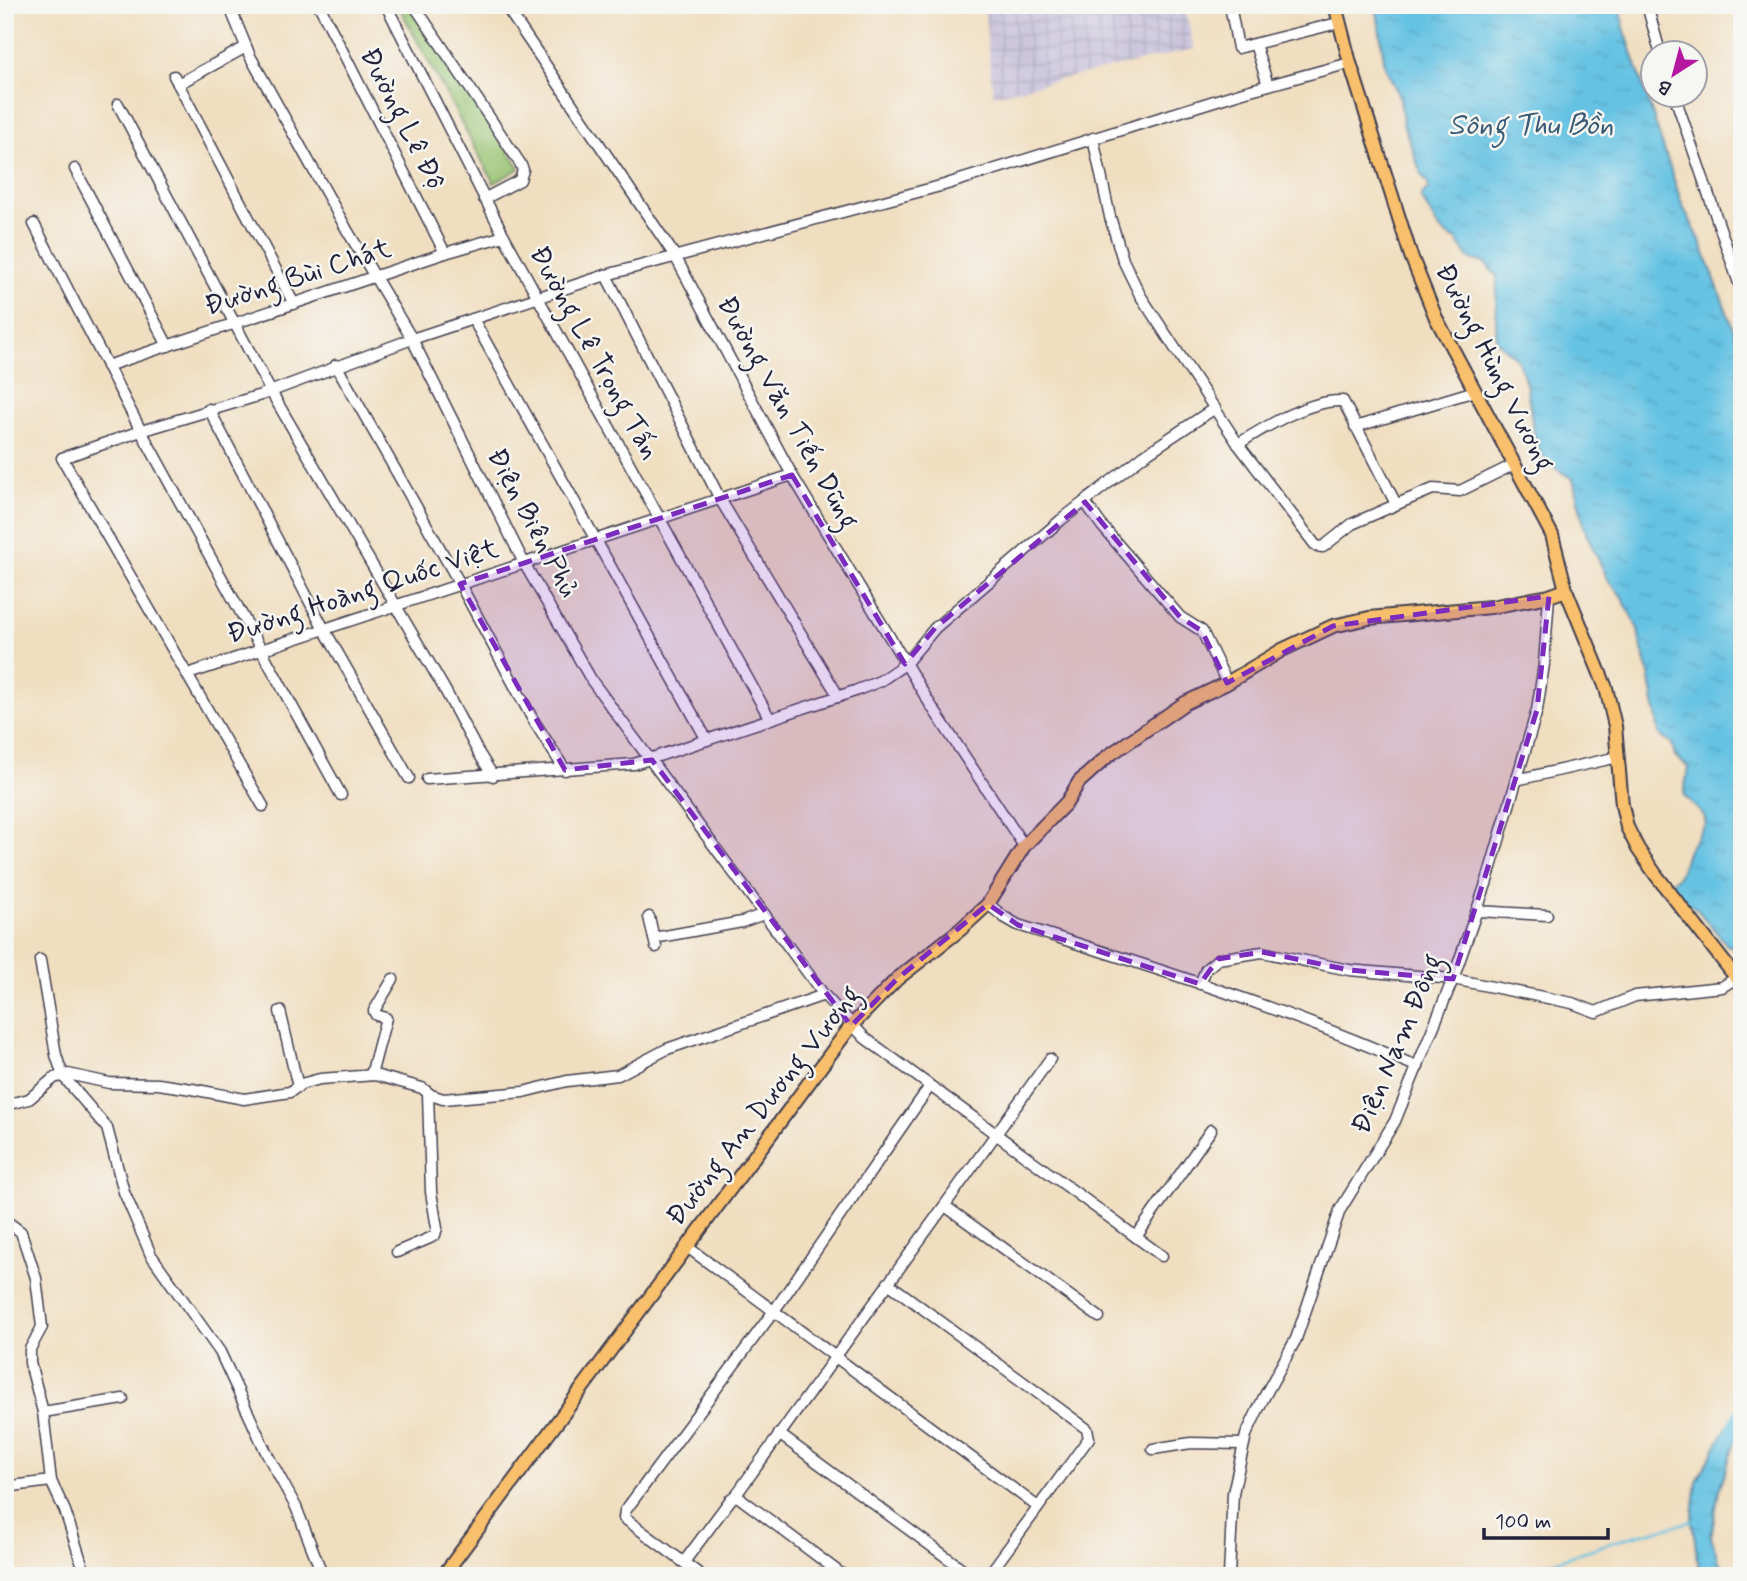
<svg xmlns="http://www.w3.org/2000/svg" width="1747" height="1581" viewBox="0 0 1747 1581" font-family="Mynerve,sans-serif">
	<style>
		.industrial { fill: url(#industrial-grid) }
		.park { fill: #96c270; stroke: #5c7256; stroke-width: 2 }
		.water { fill: url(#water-ripples); stroke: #44728f; stroke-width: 2 }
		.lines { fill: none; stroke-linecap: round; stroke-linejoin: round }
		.stream { stroke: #65c2e3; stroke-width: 2.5 }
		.river { stroke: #65c2e3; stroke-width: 14 }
		.minor-casing { stroke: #413e4f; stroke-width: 13 }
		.major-casing { stroke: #413e4f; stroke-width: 16 }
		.minor { stroke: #fff; stroke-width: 10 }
		.major { stroke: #f8bf6c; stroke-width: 12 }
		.marked { fill: #7b2cbf; fill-opacity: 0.2; stroke: #7b2cbf; stroke-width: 5; stroke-dasharray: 14 9; stroke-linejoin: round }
		.labels { text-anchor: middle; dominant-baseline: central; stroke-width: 5; stroke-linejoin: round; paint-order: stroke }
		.street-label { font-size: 28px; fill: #22223b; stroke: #f6f6f2 }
		.water-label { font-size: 30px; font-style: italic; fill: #395a76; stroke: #f6f6f2 }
	</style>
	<defs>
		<pattern id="industrial-grid" width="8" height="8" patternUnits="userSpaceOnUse" patternTransform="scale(1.75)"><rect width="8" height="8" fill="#c6c0da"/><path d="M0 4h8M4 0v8" fill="none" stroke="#aaa5bc"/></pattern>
		<pattern id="water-ripples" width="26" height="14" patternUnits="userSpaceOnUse" patternTransform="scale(1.75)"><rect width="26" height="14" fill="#65c2e3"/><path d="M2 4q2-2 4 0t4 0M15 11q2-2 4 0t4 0" fill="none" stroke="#57a6c4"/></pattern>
	</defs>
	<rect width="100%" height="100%" fill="#f6f6f2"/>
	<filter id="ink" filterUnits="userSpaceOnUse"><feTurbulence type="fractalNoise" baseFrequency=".0143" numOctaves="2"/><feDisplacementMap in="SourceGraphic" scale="14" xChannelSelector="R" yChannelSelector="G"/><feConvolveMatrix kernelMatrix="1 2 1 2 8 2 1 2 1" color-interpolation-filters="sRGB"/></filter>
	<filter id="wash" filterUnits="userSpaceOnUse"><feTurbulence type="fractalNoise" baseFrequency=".00686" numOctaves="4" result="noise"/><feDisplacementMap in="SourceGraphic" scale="28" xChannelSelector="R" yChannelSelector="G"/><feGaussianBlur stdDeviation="1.57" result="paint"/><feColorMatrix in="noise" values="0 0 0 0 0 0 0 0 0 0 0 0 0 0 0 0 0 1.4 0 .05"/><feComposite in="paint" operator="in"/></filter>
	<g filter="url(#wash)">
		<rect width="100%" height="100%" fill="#f0dec0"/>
		<polygon class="industrial" points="984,5 1185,5 1194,49 993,95"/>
		<polygon class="park" points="398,5 410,5 520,168 494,183"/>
		<g class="water">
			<path d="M 1376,5 L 1620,5 L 1624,28 L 1683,207 L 1700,240 L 1737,339 L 1742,360 L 1742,943 L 1732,947 L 1727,945 L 1695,907 L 1683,903 L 1668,885 L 1679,875 L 1688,850 L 1706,823 L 1704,816 L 1684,795 L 1688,767 L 1675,756 L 1672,743 L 1663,738 L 1659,733 L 1649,673 L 1640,642 L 1638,629 L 1621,595 L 1609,582 L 1586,533 L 1573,479 C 1564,473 1549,466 1543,456 C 1527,435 1534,383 1515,357 C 1510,351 1501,347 1496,339 L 1497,276 L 1485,263 L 1469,259 L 1457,240 C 1434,232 1434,215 1421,199 L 1422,194 L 1429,189 L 1428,183 L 1422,176 L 1403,123 L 1400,98 L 1385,66 Z"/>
			<polygon points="1727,1427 1733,1429 1736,1439 1719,1490 1711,1537 1718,1559 1726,1576 1700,1576 1692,1522 1697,1481"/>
		</g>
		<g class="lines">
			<polyline class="stream" points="1509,1576 1623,1539 1693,1521"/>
			<polyline class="river" points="1725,1447 1742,1411"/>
		</g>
	</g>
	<g filter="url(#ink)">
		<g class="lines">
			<defs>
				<g id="minor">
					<polyline points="229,5 250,56 347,230 412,339 524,563 592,681 824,995 865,1038 1162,1256"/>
					<polyline points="319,5 445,253"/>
					<polyline points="386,5 504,236 770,719"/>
					<polyline points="414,5 520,163 523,170 520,180 484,199"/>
					<polyline points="505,5 675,256 792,475 930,704 1024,846"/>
					<polyline points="1230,5 1238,48 1338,23"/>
					<polyline points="1647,5 1660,52"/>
					<polyline points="1255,44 1268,85"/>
					<polyline points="174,76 294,304"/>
					<polyline points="178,84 246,47"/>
					<polyline points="1674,94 1742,292"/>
					<polyline points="118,104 270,390 445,690 478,752 493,776"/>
					<polyline points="1093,138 1110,217 1123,260 1140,295 1238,444 1316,546 1323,547 1352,524 1402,502 1433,489 1460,491 1515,464"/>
					<polyline points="75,169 168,346"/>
					<polyline points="34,224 141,431 341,795"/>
					<polyline points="606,275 720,499 839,697"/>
					<polyline points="473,319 707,740"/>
					<polyline points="336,365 460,584 532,718 565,770"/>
					<polyline points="107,366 445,253 504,236"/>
					<polyline points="209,409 324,629 409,778"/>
					<polyline points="1355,427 1475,391"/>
					<path d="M 1238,444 C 1265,427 1310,399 1343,401 L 1396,504"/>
					<polyline points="1085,502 1102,526 1180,617 1202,631 1227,683"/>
					<polyline points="188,674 792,475"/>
					<polyline points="427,779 634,764 855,691 880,681 905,664 935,628 1061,520 1143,456 1215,408"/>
					<polyline points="1516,780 1618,757"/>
					<polyline points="263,806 62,458 141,431 261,395 412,339 606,275 944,185 1243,92 1350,63"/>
					<path d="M 988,904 L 1004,917 L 1018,925 C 1153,967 1289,1010 1418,1067"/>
					<polyline points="1477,911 1547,915"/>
					<polyline points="649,917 656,947"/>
					<polyline points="654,938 742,922 764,914"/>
					<polyline points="40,960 56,1055 63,1076 107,1128 124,1192 151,1255 220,1352 267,1454 296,1507 323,1576"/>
					<polyline points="1200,984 1206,969 1218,959 1262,952 1349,970 1453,979 1572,1003 1596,1012 1635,996 1722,987 1736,978"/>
					<polyline points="280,1011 298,1087"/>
					<polyline points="371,1075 386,1018 376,1015 374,1011 393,979"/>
					<polyline points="5,1105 29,1099 54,1078 68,1074 109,1083 158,1084 192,1089 244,1099 290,1092 301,1084 320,1079 375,1075 422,1088 431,1095 443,1099 523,1092 567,1081 618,1075 667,1049 824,995"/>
					<polyline points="945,1206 1099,1317"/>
					<polyline points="5,1220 21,1232 36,1278 42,1327 30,1349 30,1363 43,1412 51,1481 65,1511 86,1576"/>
					<polyline points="1136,1237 1211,1130"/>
					<polyline points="686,1246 1038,1507"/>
					<polyline points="397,1252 430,1238 435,1235 437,1228 431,1192 428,1093"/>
					<polyline points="888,1283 1087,1429 1089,1438 988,1576"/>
					<polyline points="43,1412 123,1399"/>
					<polyline points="779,1434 972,1576"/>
					<polyline points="1153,1449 1191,1443 1243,1444"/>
					<polyline points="5,1487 51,1481"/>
					<polyline points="736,1495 844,1576"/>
					<polyline points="684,1562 731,1499 736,1495 1050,1059"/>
					<polyline points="702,1576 624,1518 625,1511 774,1311 930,1086"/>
					<polyline points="1229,1576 1233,1493 1246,1435 1263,1399 1296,1339 1340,1210 1395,1121 1453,979 1487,881 1537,710 1544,664 1549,596"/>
				</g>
				<g id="major">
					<polyline points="1335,5 1350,63 1411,256 1436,318 1552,535 1566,590 1606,688 1615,726 1622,805 1627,827 1638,849 1656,875 1742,985"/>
					<polyline points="443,1576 851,1026 897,979 961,929 988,904 1024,846 1067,802 1079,782 1108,756 1185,703 1227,683 1282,650 1333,626 1369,618 1491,607 1549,596 1566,590"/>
				</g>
			</defs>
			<use href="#minor" class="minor-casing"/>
			<use href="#major" class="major-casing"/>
			<use href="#minor" class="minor"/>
			<use href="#major" class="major"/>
		</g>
	</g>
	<path class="marked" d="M 792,475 L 905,664 L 935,628 L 1085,502 L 1180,617 L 1202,631 L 1227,683 L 1333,626 L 1549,596 L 1537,710 L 1453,979 L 1349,970 L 1262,952 L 1218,959 L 1200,984 L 1018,925 L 988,904 L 897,979 L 851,1026 L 652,760 L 565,770 L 460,584 Z"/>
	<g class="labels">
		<g class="street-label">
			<text transform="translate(402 119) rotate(63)">Đường Lê Độ</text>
			<text transform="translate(298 278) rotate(-18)">Đường Bùi Chát</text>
			<text transform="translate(594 353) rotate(61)">Đường Lê Trọng Tấn</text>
			<text transform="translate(1494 368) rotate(63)">Đường Hùng Vương</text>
			<text transform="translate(787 413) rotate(61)">Đường Văn Tiến Dũng</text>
			<text transform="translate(532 523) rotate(62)">Điện Biên Phủ</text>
			<text transform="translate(363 592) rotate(-18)">Đường Hoàng Quốc Việt</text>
			<text transform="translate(1398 1044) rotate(-67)">Điện Nam Đông</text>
			<text transform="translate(764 1106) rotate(-52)">Đường An Dương Vương</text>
		</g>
		<g class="water-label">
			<text x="1531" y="125">Sông Thu Bồn</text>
		</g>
	</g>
	<rect width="1747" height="1581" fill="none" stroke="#f6f6f2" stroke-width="28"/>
	<g transform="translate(1674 74) rotate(216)"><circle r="33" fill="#f6f6f2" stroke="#a1a1a9" stroke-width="2"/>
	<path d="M0-5L12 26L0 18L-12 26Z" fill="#b5179e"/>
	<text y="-10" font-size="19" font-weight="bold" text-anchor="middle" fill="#22223b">B</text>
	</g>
	<path d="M1484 1528v10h124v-10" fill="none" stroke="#22223b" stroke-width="3.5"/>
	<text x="1495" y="1528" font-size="21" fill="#22223b" stroke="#f6f6f2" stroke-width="5" paint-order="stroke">100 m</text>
</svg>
